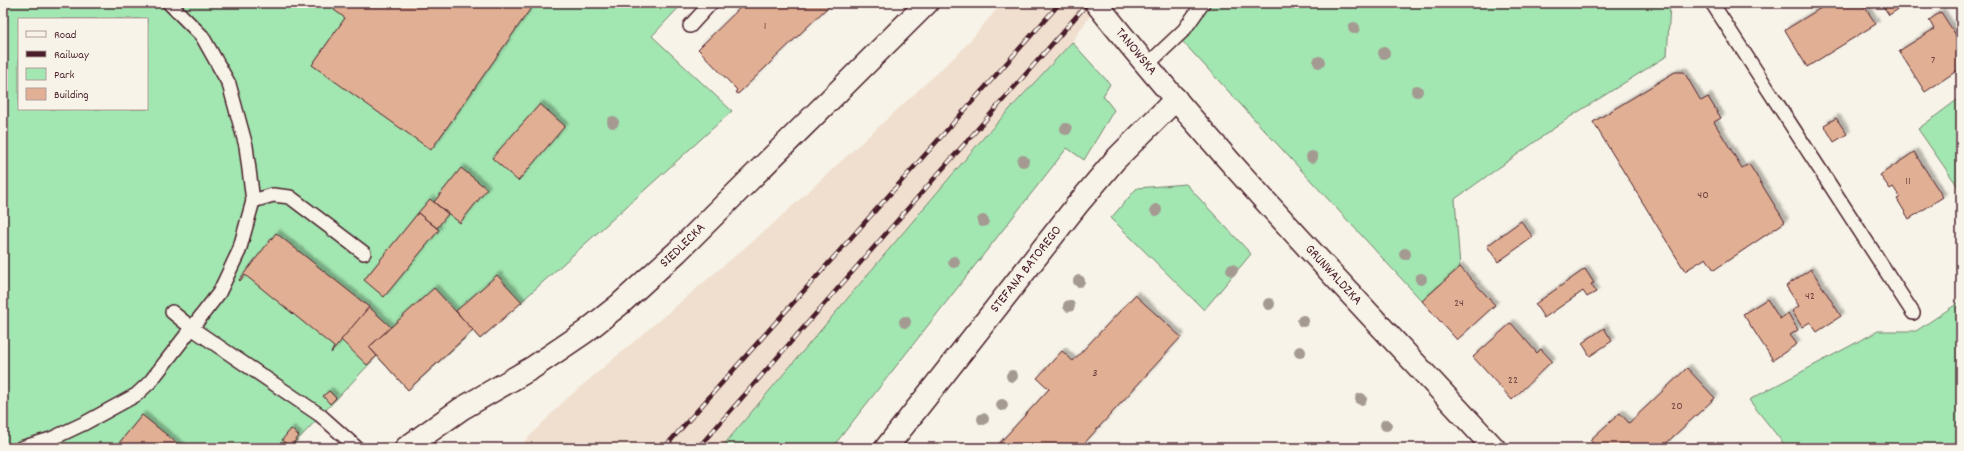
<svg xmlns="http://www.w3.org/2000/svg" width="1964" height="451" viewBox="0 0 1964 451" font-family="Dekko,sans-serif">
	<style>
		.built { fill: #f0dfce }
		.green { fill: #a2e6b1; stroke: #76826e; fill-rule: evenodd }
		.building { fill: #e1af93; stroke: #4a1f2b; filter: url(#shadow) }
		.lines { fill: none; stroke-linecap: round; stroke-linejoin: round }
		.lane-casing { stroke: #4a1f2b; stroke-width: 16 }
		.street-casing { stroke: #4a1f2b; stroke-width: 25 }
		.secondary-casing { stroke: #4a1f2b; stroke-width: 25 }
		.lane { stroke: #f7f3e8; stroke-width: 13 }
		.street { stroke: #f7f3e8; stroke-width: 22 }
		.secondary { stroke: #f7f3e8; stroke-width: 22 }
		.rail-casing { stroke: #4a1f2b; stroke-width: 4.5 }
		.rail { stroke: #f7f3e8; stroke-width: 3; stroke-dasharray: 9; stroke-linecap: butt }
		.tree { fill: #a49a92 }
		.labels { text-anchor: middle; dominant-baseline: central; stroke-width: 3.5; stroke-linejoin: round; paint-order: stroke }
		.number-label { font-size: 12px; fill: #704345 }
		.street-label { font-size: 14px; fill: #4a1f2b; stroke: #f7f3e8 }
	</style>
	<defs>
		<filter id="shadow"><feDropShadow dx="3.5" dy="-3.5" stdDeviation="1" flood-color="#0004"/></filter>
	</defs>
	<rect width="100%" height="100%" fill="#f7f3e8"/>
	<filter id="ink" filterUnits="userSpaceOnUse"><feTurbulence type="fractalNoise" baseFrequency=".025" numOctaves="2"/><feDisplacementMap in="SourceGraphic" scale="8" xChannelSelector="R" yChannelSelector="G"/><feConvolveMatrix kernelMatrix="1 2 1 2 8 2 1 2 1" color-interpolation-filters="sRGB"/></filter>
	<g filter="url(#ink)">
		<polygon class="built" points="1002,3 1101,3 1092,13 1072,42 984,137 721,448 518,448 565,400 775,222 961,51"/>
		<g class="green">
			<path d="M 3,3 L 683,3 L 652,36 L 732,111 L 480,339 L 473,331 L 408,390 L 377,356 L 290,448 L 3,448 ZM 19,19 L 147,19 L 147,109 L 19,109 Z"/>
			<polygon points="1211,3 1667,3 1670,5 1667,56 1570,117 1455,199 1460,267 1422,301 1182,41 1200,20"/>
			<polygon points="1072,42 1110,84 1103,96 1114,110 1084,160 1067,148 832,448 721,448 984,137"/>
			<polygon points="1961,97 1961,191 1918,129"/>
			<polygon points="1186,184 1251,254 1204,310 1111,218 1137,188"/>
			<polygon points="1961,301 1961,448 1787,448 1749,400 1878,331 1916,331"/>
		</g>
		<g class="building">
			<polygon points="339,3 525,3 531,8 431,150 312,65 345,18 334,10"/>
			<polygon points="745,3 832,3 738,94 735,92 737,90 698,49"/>
			<polygon points="1829,3 1862,3 1876,24 1807,67 1785,30"/>
			<polygon points="1881,3 1908,3 1889,15"/>
			<polygon points="1941,12 1961,43 1961,68 1925,92 1899,51 1934,29 1929,20"/>
			<polygon points="1675,72 1684,72 1701,101 1708,97 1721,118 1714,122 1742,168 1749,164 1785,222 1714,270 1706,258 1685,271 1593,122"/>
			<polygon points="540,104 565,126 518,181 492,158"/>
			<polygon points="1836,118 1847,134 1834,142 1824,125"/>
			<polygon points="1914,152 1943,197 1909,219 1897,199 1900,197 1893,187 1890,189 1880,175"/>
			<polygon points="461,168 487,189 460,223 434,202"/>
			<polygon points="430,199 448,214 437,228 418,213"/>
			<polygon points="418,213 439,230 384,297 364,280"/>
			<polygon points="1521,221 1533,237 1498,262 1487,246"/>
			<polygon points="276,233 369,307 331,353 334,347 245,275 240,281 239,280"/>
			<polygon points="1460,267 1495,305 1457,340 1422,301"/>
			<polygon points="1585,269 1594,283 1591,284 1596,292 1587,297 1583,291 1544,318 1535,304"/>
			<polygon points="1811,269 1841,316 1817,332 1810,322 1802,327 1792,311 1799,306 1786,286"/>
			<polygon points="497,275 522,302 480,339 456,311"/>
			<polygon points="434,288 473,330 408,390 369,347"/>
			<polygon points="1135,295 1181,337 1080,448 995,448 1049,389 1037,378 1062,351 1073,361"/>
			<polygon points="1767,299 1780,319 1788,313 1798,330 1790,335 1797,344 1773,360 1743,314"/>
			<polygon points="369,307 391,327 369,347 377,356 367,365 341,340"/>
			<polygon points="1511,323 1537,353 1541,349 1552,361 1512,400 1473,357"/>
			<polygon points="1604,328 1612,341 1590,356 1582,343"/>
			<polygon points="1687,368 1715,398 1661,448 1597,448 1590,440 1620,413 1629,423"/>
			<polygon points="329,391 336,398 330,404 323,396"/>
			<polygon points="142,415 183,448 115,448"/>
			<polygon points="291,429 299,436 290,447 282,440"/>
		</g>
		<g class="lines">
			<defs>
				<g id="lane">
					<polyline points="1712,3 1913,313"/>
					<polyline points="690,26 711,3"/>
					<polyline points="1146,66 1184,30 1203,3"/>
					<polyline points="253,201 273,195 290,197 364,253"/>
					<polyline points="172,312 193,329 320,415 357,448"/>
					<polyline points="21,448 51,439 85,423 136,395 150,382 219,293 239,251 253,201 246,146 229,84 202,36 169,3"/>
				</g>
				<g id="street">
					<path id="s1" d="M 406,448 L 461,409 L 532,368 L 585,332 L 619,305 L 677,252 L 927,3"/>
					<path id="s2" d="M 886,448 L 1077,205 L 1115,160 L 1176,99"/>
				</g>
				<g id="secondary">
					<path id="s3" d="M 1096,3 C 1220,159 1359,302 1494,448"/>
				</g>
			</defs>
			<use href="#lane" class="lane-casing"/>
			<use href="#street" class="street-casing"/>
			<use href="#secondary" class="secondary-casing"/>
			<use href="#lane" class="lane"/>
			<use href="#street" class="street"/>
			<use href="#secondary" class="secondary"/>
			<defs>
				<g id="rail">
					<polyline points="664,448 1060,3"/>
					<polyline points="698,448 1088,3"/>
				</g>
			</defs>
			<use href="#rail" class="rail-casing"/>
			<use href="#rail" class="rail"/>
		</g>
		<g class="tree">
			<circle cx="1354" cy="28" r="6"/>
			<circle cx="1384" cy="53" r="6"/>
			<circle cx="1319" cy="62" r="6"/>
			<circle cx="1417" cy="91" r="6"/>
			<circle cx="613" cy="122" r="6"/>
			<circle cx="1066" cy="129" r="6"/>
			<circle cx="1312" cy="157" r="6"/>
			<circle cx="1023" cy="161" r="6"/>
			<circle cx="1156" cy="210" r="6"/>
			<circle cx="983" cy="221" r="6"/>
			<circle cx="1405" cy="254" r="6"/>
			<circle cx="954" cy="262" r="6"/>
			<circle cx="1232" cy="270" r="6"/>
			<circle cx="1421" cy="279" r="6"/>
			<circle cx="1079" cy="281" r="6"/>
			<circle cx="1269" cy="304" r="6"/>
			<circle cx="1069" cy="306" r="6"/>
			<circle cx="1303" cy="321" r="6"/>
			<circle cx="905" cy="322" r="6"/>
			<circle cx="1300" cy="352" r="6"/>
			<circle cx="1012" cy="376" r="6"/>
			<circle cx="1361" cy="399" r="6"/>
			<circle cx="1002" cy="405" r="6"/>
			<circle cx="983" cy="419" r="6"/>
			<circle cx="1386" cy="425" r="6"/>
		</g>
	</g>
	<g class="labels">
		<g class="number-label">
			<text x="765" y="26">1</text>
			<text x="1933" y="60">7</text>
			<text x="1908" y="181">11</text>
			<text x="1703" y="195">40</text>
			<text x="1810" y="296">42</text>
			<text x="1459" y="303">24</text>
			<text x="1095" y="373">3</text>
			<text x="1513" y="380">22</text>
			<text x="1677" y="406">20</text>
		</g>
		<g class="street-label">
			<text stroke="none"><textPath href="#s3" startOffset="63">TANOWSKA</textPath></text>
			<text stroke="none"><textPath href="#s1" startOffset="344">SIEDLECKA</textPath></text>
			<text stroke="none"><textPath href="#s2" startOffset="227">STEFANA BATOREGO</textPath></text>
			<text stroke="none"><textPath href="#s3" startOffset="361">GRUNWALDZKA</textPath></text>
		</g>
	</g>
	<rect width="1964" height="451" fill="none" stroke="#f7f3e8" stroke-width="16"/>
	<rect x="8" y="8" width="1948" height="435" fill="none" stroke="#4a1f2b" stroke-width="1.5" filter="url(#ink)"/>
	<rect x="18" y="18" width="130" height="92" fill="#f7f3e8" stroke="#b29e9c"/>
	<rect x="26" y="31" width="20" height="6" fill="#f7f3e8" stroke="#b29e9c"/>
	<text x="54" y="38" font-size="12" fill="#4a1f2b">Road</text>
	<rect x="26" y="51" width="20" height="6" fill="#4a1f2b" stroke="#b29e9c"/>
	<text x="54" y="58" font-size="12" fill="#4a1f2b">Railway</text>
	<rect x="26" y="68" width="20" height="12" fill="#a2e6b1" stroke="#b29e9c"/>
	<text x="54" y="78" font-size="12" fill="#4a1f2b">Park</text>
	<rect x="26" y="88" width="20" height="12" fill="#e1af93" stroke="#b29e9c"/>
	<text x="54" y="98" font-size="12" fill="#4a1f2b">Building</text>
</svg>
